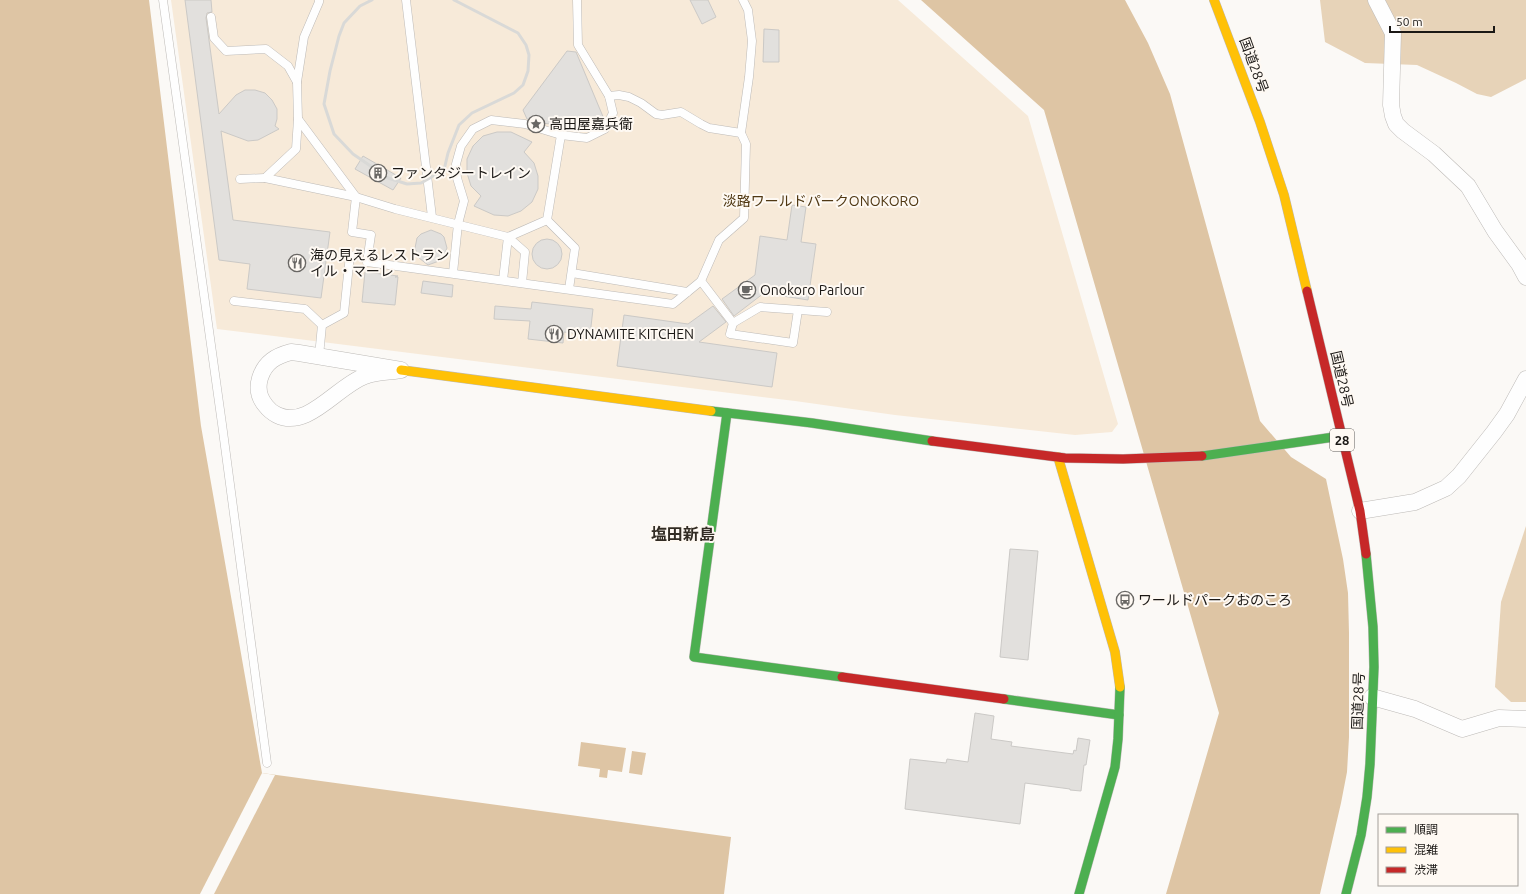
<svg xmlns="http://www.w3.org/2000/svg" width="1526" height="894" viewBox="0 0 1526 894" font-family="Ubuntu,'Noto Sans JP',sans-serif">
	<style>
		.green { fill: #f7ead9 }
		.forest { fill: #e7d3b8 }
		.water { fill: #dec5a4 }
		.pier { fill: #fbf9f6 }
		.building { fill: #e2e0dd; stroke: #cbc9c6 }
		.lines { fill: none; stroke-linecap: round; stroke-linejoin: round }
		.lane-casing { stroke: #bdbab7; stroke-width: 9 }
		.street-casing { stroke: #bdbab7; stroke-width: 17 }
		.fast-casing { stroke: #bdbab7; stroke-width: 10 }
		.slow-casing { stroke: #bdbab7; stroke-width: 10 }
		.jam-casing { stroke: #bdbab7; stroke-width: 10 }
		.lane { stroke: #fefefe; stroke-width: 8 }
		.street { stroke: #fefefe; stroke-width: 16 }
		.fast { stroke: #4caf50; stroke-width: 9 }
		.slow { stroke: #ffc107; stroke-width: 9 }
		.jam { stroke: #c62828; stroke-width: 9 }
		.rail { stroke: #d9d9d7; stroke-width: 3 }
		.labels { text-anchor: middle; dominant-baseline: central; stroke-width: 4; stroke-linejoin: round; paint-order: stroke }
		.shield { fill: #fef9f3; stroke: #5f5c58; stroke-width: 1 }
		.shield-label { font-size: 13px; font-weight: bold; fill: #1b1815 }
		.street-label { font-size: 14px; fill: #1b1815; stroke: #fef9f3 }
		.poi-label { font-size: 14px; fill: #1b1815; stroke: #fef9f3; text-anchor: start }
		.park-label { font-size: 14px; fill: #503813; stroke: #fef9f3 }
		.quarter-label { font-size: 16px; font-weight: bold; fill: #322c24; stroke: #fef9f3 }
	</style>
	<rect width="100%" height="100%" fill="#fbf9f6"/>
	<polygon class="green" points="171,0 898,0 1028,116 1118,424 1112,432 1075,435 895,415 795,401 217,329"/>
	<g class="forest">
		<polygon points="1320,0 1526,0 1526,79 1491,97 1477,94 1456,83 1417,65 1365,63 1325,42"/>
		<polygon points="1526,526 1526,702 1511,702 1495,687 1501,602"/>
	</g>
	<g class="water">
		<polygon points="0,0 149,0 201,426 262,773 731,837 724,894 0,894"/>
		<polygon points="921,0 1125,0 1148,43 1170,94 1260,421 1291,457 1326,479 1343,559 1348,593 1349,633 1349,737 1347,772 1341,803 1320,894 1166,894 1219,713 1044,110"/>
		<polygon points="581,742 626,748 622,772 608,770 607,778 599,777 600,769 578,766"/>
		<polygon points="632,751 646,753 642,775 629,773"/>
	</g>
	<polygon class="pier" points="262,773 275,775 214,894 200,894"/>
	<g class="building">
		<polygon points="185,0 211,0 212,12 207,13 206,18 219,114 236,95 245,90 255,90 265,93 272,100 277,109 277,119 275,126 279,129 258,140 248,141 221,131 233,220 330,232 321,298 247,289 250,264 219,260"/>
		<polygon points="690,0 708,0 716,17 702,24"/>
		<polygon points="764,29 779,30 779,62 763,62"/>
		<polygon points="567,51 576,52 604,119 599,126 594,128 540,123 527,119 523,110"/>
		<polygon points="497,132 511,132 532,142 524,152 534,163 538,176 538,189 532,202 521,211 508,216 494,215 474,206 481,196 471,186 467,173 467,159 473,146 483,136"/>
		<polygon points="363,156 401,178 393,190 355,169"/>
		<polygon points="792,205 806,207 801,242 816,244 808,300 764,293 734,316 722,299 755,275 760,236 787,240"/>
		<polygon points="431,230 441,234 444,237 447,248 443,257 439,261 428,265 419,258 415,248 417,238 421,234"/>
		<circle cx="547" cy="254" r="15"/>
		<polygon points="365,272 398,276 395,277 398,277 395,305 362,302"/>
		<polygon points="423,281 453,285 452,297 421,293"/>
		<polygon points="532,302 593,309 590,335 564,332 563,343 528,339 530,321 494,319 495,306 531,309"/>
		<polygon points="713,306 726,322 699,342 777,353 772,387 617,366 624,315 688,324"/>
		<polygon points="1010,549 1038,551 1028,660 1000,657"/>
		<polygon points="975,713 994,716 991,739 1012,742 1011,746 1073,754 1074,750 1076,751 1078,738 1090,740 1086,765 1084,765 1081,791 1070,790 1070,789 1025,783 1020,824 905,809 910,759 946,763 947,759 968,762"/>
	</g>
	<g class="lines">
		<defs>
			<g id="lane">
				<polyline points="163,0 222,424 267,763"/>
				<polyline points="319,0 319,2 304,37 297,82 298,119 296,149 265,178 356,197 395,209 508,237 547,220 561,135 587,138 605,129 613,113 609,96 578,45 577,0"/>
				<polyline points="406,0 432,217"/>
				<polyline points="743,0 748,10 752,41 749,77 741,133 746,144 744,218 719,240 701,281 733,323 760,307 827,312"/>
				<polyline points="211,17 214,38 226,51 266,49 288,66 297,82"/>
				<polyline points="609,96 619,95 629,97 641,103 656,114 662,115 681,112 701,124 709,128 741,133"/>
				<polyline points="298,119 356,197 352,232 371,235 367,262 673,304 701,281"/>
				<polyline points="240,179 265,178"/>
				<polyline points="547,220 575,248 569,289"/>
				<polyline points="508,237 525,252 522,283"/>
				<polyline points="453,273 458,224 464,201 457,178 456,164 461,146 473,129 491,120 525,124 561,135"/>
				<polyline points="572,273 687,292"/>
				<polyline points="503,280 508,237"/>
				<polyline points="234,301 305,309 322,325"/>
				<polyline points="733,323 730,334 793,343 798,310"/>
				<polyline points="319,356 322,325 344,313 350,255"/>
			</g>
			<g id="street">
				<polyline points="1376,0 1393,33 1391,105 1393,116 1396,124 1403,131 1434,154 1468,186 1495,231 1519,264 1526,277"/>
				<path d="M 291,352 L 299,353 L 401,370 C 389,372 375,372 365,376 C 337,386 308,430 277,415 C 273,413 269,410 266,406 C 259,398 257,388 260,378 C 265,362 276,356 291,352 Z"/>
				<polyline points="1360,511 1415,502 1446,488 1459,476 1494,432 1507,414 1526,379"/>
				<polyline points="1372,697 1415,709 1462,729 1499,718 1526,719"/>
			</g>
			<g id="fast">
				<polyline points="711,411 812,423 932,441"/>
				<polyline points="727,413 694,657 842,677"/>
				<polyline points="1202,456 1341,436"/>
				<polyline points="1004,699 1119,715"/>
				<polyline points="1079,894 1115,767 1118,739 1120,687"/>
				<polyline points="1346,894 1361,835 1367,797 1370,764 1374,667 1373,627 1366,554"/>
			</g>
			<g id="slow">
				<polyline points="1214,0 1260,122 1284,195 1307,291"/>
				<polyline points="401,370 711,411"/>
				<polyline points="1058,457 1115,652 1120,687"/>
			</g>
			<g id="jam">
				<polyline points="1307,291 1360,511 1366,554"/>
				<polyline points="932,441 1065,458 1123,459 1202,456"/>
				<polyline points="842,677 1004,699"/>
			</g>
		</defs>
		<use href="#lane" class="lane-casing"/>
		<use href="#street" class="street-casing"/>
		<use href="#fast" class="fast-casing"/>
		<use href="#slow" class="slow-casing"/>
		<use href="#jam" class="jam-casing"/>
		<use href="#lane" class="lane"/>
		<use href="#street" class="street"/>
		<use href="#fast" class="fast"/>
		<use href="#slow" class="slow"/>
		<use href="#jam" class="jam"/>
		<polyline class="rail" points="372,0 360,6 344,23 339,36 330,71 324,104 334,134 353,154 388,178 407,184 421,183 444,170 448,153 459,125 472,113 514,93 523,85 528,71 529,55 526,45 518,33 454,0"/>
	</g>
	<defs>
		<symbol id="sight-ring" viewBox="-11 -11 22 22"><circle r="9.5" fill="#fef9f3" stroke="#696764" stroke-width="1.5"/><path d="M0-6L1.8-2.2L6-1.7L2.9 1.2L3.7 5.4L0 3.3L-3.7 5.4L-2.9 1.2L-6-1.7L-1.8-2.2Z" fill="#696764"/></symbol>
		<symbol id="building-ring" viewBox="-11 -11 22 22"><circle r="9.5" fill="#fef9f3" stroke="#696764" stroke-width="1.5"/><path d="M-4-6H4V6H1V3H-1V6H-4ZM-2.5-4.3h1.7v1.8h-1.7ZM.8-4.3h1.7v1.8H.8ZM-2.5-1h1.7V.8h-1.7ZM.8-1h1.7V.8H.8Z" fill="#696764"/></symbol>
		<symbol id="restaurant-ring" viewBox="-11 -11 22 22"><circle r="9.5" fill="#fef9f3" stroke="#696764" stroke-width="1.5"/><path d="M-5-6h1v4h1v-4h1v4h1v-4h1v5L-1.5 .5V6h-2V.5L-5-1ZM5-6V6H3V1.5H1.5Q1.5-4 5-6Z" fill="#696764"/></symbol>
		<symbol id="cafe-ring" viewBox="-11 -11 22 22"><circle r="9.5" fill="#fef9f3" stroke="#696764" stroke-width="1.5"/><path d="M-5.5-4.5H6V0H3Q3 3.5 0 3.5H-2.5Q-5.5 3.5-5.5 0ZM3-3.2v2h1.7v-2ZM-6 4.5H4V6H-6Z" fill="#696764"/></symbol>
		<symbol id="bus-ring" viewBox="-11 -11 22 22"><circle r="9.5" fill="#fef9f3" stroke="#696764" stroke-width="1.5"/><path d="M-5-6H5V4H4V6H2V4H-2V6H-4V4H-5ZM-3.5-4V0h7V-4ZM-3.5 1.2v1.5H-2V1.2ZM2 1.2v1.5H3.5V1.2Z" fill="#696764"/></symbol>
	</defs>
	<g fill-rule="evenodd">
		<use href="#sight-ring" x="526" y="114" width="20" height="20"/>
		<use href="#building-ring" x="368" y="163" width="20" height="20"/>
		<use href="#restaurant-ring" x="287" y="253" width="20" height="20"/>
		<use href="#cafe-ring" x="737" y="280" width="20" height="20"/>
		<use href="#restaurant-ring" x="544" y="324" width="20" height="20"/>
		<use href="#bus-ring" x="1115" y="590" width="20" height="20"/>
	</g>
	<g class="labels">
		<rect class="shield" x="1330" y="429" width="24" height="22" rx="3"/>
		<g class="shield-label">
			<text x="1342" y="440">28</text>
		</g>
		<g class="street-label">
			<text transform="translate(1254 65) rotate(70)">国道28号</text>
			<text transform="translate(1342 379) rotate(77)">国道28号</text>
			<text transform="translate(1358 701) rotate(-88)">国道28号</text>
		</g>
		<g class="poi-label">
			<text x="549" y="124">高田屋嘉兵衛</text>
			<text x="391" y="173">ファンタジートレイン</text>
			<text x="310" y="255">海の見えるレストラン<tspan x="310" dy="16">イル・マーレ</tspan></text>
			<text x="760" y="290">Onokoro Parlour</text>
			<text x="567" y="334">DYNAMITE KITCHEN</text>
			<text x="1138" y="600">ワールドパークおのころ</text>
		</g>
		<g class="park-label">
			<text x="821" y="201">淡路ワールドパークONOKORO</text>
		</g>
		<g class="quarter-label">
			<text x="683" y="534">塩田新島</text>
		</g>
	</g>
	<rect x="1378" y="814" width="140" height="72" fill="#fef9f3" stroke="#a39f9a"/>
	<rect x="1386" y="827" width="20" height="6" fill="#4caf50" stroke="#a39f9a"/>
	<text x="1414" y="834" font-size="12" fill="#1b1815">順調</text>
	<rect x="1386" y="847" width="20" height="6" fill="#ffc107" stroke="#a39f9a"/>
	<text x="1414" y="854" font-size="12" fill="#1b1815">混雑</text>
	<rect x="1386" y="867" width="20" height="6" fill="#c62828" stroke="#a39f9a"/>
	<text x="1414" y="874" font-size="12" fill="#1b1815">渋滞</text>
	<path d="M1390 26v6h104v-6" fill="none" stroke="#1b1815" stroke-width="2"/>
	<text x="1396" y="26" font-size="12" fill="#1b1815" stroke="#fef9f3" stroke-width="3" paint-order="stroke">50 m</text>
</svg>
